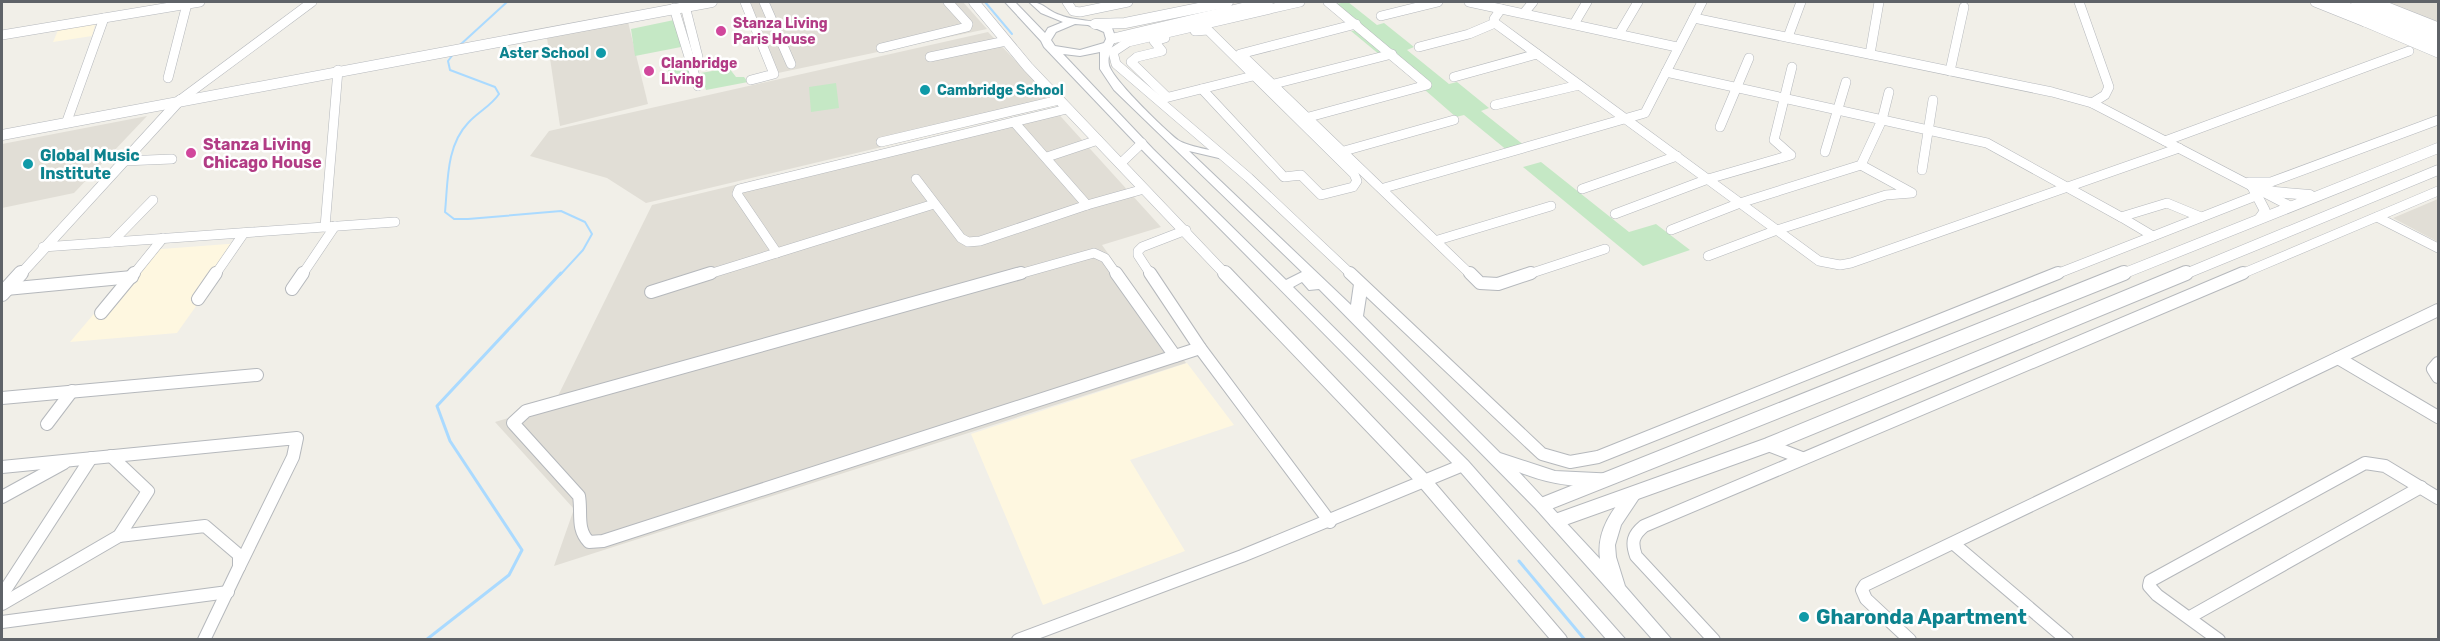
<svg xmlns="http://www.w3.org/2000/svg" width="2440" height="641" viewBox="0 0 2440 641" font-family="Rubik,sans-serif">
	<style>
		.commercial { fill: #fef7e0 }
		.education { fill: #e1ded6 }
		.green { fill: #c5e8c5 }
		.lines { fill: none; stroke-linecap: round; stroke-linejoin: round }
		.stream-far1 { stroke: #aadaff; stroke-width: 2 }
		.stream { stroke: #aadaff; stroke-width: 3 }
		.minor-far1-casing { stroke: #b5b8bc; stroke-width: 10 }
		.minor-casing { stroke: #b5b8bc; stroke-width: 14 }
		.tertiary-far1-casing { stroke: #b5b8bc; stroke-width: 11 }
		.tertiary-casing { stroke: #b5b8bc; stroke-width: 16 }
		.secondary-casing { stroke: #b6babf; stroke-width: 2 }
		.minor-far1 { stroke: #fff; stroke-width: 9 }
		.minor { stroke: #fff; stroke-width: 12 }
		.tertiary-far1 { stroke: #fff; stroke-width: 10 }
		.tertiary { stroke: #fff; stroke-width: 14 }
		.secondary { fill: #fff; fill-rule: evenodd }
		.hotel-dot { fill: #d1479c; stroke: #fff; stroke-width: 2 }
		.culture-dot { fill: #0f9aa8; stroke: #fff; stroke-width: 2 }
		.labels { text-anchor: middle; dominant-baseline: central; stroke-width: 5; stroke-linejoin: round; paint-order: stroke }
		.far-hotel-label { font-size: 14px; font-weight: bold; fill: #b23c85; stroke: #fff; text-anchor: start }
		.far-culture-label { font-size: 14px; font-weight: bold; fill: #0d838f; stroke: #fff; text-anchor: end }
		.hotel-label { font-size: 16px; font-weight: bold; fill: #b23c85; stroke: #fff; text-anchor: start }
		.culture-label { font-size: 16px; font-weight: bold; fill: #0d838f; stroke: #fff; text-anchor: start }
		.near-culture-label { font-size: 20px; font-weight: bold; fill: #0d838f; stroke: #fff; text-anchor: start }
	</style>
	<rect width="100%" height="100%" fill="#f1efe8"/>
	<g class="commercial">
		<polygon points="96,21 92,36 53,42 59,28"/>
		<polygon points="241,243 177,333 70,342 148,250"/>
		<polygon points="1187,363 1234,425 1130,460 1185,551 1043,605 971,434"/>
	</g>
	<g class="education">
		<polygon points="749,2 963,2 987,29 778,73"/>
		<polygon points="2380,2 2438,2 2438,25"/>
		<polygon points="628,22 648,104 560,126 547,38"/>
		<polygon points="988,32 1058,105 646,203 607,178 530,156 549,131"/>
		<polygon points="1053,108 1161,227 1102,245 1186,363 554,566 574,509 495,422 949,289 555,402 652,205"/>
		<polygon points="147,116 74,193 2,208 2,144"/>
		<polygon points="2438,199 2438,242 2393,218"/>
	</g>
	<g class="green">
		<polygon points="1348,2 1377,25 1384,23 1414,47 1407,50 1449,84 1457,82 1489,108 1481,111 1525,146 1508,151 1464,115 1456,117 1425,90 1431,88 1389,53 1380,55 1351,31 1358,30 1329,5"/>
		<polygon points="674,20 681,47 635,56 631,29"/>
		<polygon points="687,60 693,77 671,82 666,64"/>
		<polygon points="729,68 736,77 744,77 748,82 706,90 701,73"/>
		<polygon points="836,83 839,108 811,112 809,87"/>
		<polygon points="1541,162 1629,232 1656,224 1690,250 1643,266 1523,167"/>
	</g>
	<g class="lines">
		<g class="stream-far1">
			<polyline points="985,2 1012,34"/>
			<polyline points="460,45 507,2"/>
			<path d="M 454,53 L 448,61 L 450,70 L 495,87 L 499,94 C 491,106 478,112 468,123 C 446,146 448,182 445,212 L 454,219 L 468,219 L 561,211 L 585,222 L 592,234 L 583,250 L 560,275"/>
		</g>
		<g class="stream">
			<polyline points="1519,561 1585,640"/>
			<polyline points="426,640 509,575 522,550 450,441 437,406 561,273"/>
		</g>
		<defs>
			<g id="minor-far1">
				<polyline points="745,2 774,74 751,80"/>
				<polyline points="764,2 791,64"/>
				<polyline points="1067,2 1073,11 1080,12 1128,2"/>
				<polyline points="1300,2 1128,42 1113,52 1116,64 1249,178 1352,275"/>
				<polyline points="1469,2 1677,47"/>
				<polyline points="2079,2 2109,87 2105,95 2092,103"/>
				<polyline points="2315,2 2365,22 2370,21"/>
				<polyline points="2375,2 2438,27"/>
				<polyline points="685,6 698,57"/>
				<polyline points="674,8 698,86"/>
				<polyline points="1501,9 1494,19 1495,23 1819,261 1840,265 1851,263 2179,148"/>
				<polyline points="1524,13 1533,2"/>
				<polyline points="1381,16 1438,2"/>
				<polyline points="1694,18 2052,92 2092,103 2290,206"/>
				<polyline points="2365,22 2438,53"/>
				<polyline points="1574,24 1587,2"/>
				<polyline points="1195,31 1208,30 1354,174 1357,181 1353,187 1321,195 1301,175 1284,177 1202,89"/>
				<polyline points="1619,34 1638,2"/>
				<polyline points="2,35 200,2"/>
				<polyline points="1788,37 1801,2"/>
				<polyline points="1165,38 1154,41 1162,51 1137,57 1131,62 1167,97"/>
				<polyline points="1419,47 1469,34 1495,23"/>
				<polyline points="881,48 967,27 968,24 948,2"/>
				<polyline points="1240,54 1356,24"/>
				<polyline points="1870,54 1879,2"/>
				<polyline points="930,57 1006,41"/>
				<polyline points="1246,59 1471,275"/>
				<polyline points="1950,71 1964,7"/>
				<polyline points="1666,72 1987,143 2121,217 2167,203 2201,217"/>
				<polyline points="1454,77 1537,54"/>
				<polyline points="168,78 187,4"/>
				<polyline points="1274,84 1392,54"/>
				<polyline points="1161,99 1253,76"/>
				<polyline points="180,100 312,2"/>
				<polyline points="1495,105 1579,85"/>
				<polyline points="1309,117 1427,85 1328,2"/>
				<polyline points="67,121 104,18"/>
				<polyline points="1014,122 1087,205"/>
				<polyline points="1720,127 1749,58"/>
				<polyline points="2165,141 2409,51"/>
				<polyline points="881,142 1059,100"/>
				<polyline points="1344,151 1454,120"/>
				<polyline points="1825,152 1846,82"/>
				<polyline points="1047,157 1098,140"/>
				<polyline points="123,161 172,159"/>
				<polyline points="1120,164 1142,143"/>
				<polyline points="1922,170 1933,100"/>
				<polyline points="916,179 961,238 968,242 980,241 1087,205 1144,189"/>
				<polyline points="2249,182 2271,182 2438,120"/>
				<polyline points="1384,188 1645,113 1702,2"/>
				<polyline points="1582,189 1677,156"/>
				<polyline points="1615,214 1708,179 1791,155 1774,140 1792,67"/>
				<polyline points="2121,217 2153,236"/>
				<polyline points="2377,217 2438,248"/>
				<polyline points="325,227 338,70"/>
				<polyline points="1671,230 1740,203 1861,165 1882,120 1889,92"/>
				<polyline points="1438,240 1551,206"/>
				<polyline points="112,242 153,200"/>
				<polyline points="43,247 395,222"/>
				<polyline points="777,253 737,194 739,189 1067,109"/>
				<polyline points="1708,256 1777,230 1886,195 1912,193 1861,165"/>
				<polyline points="133,275 163,238"/>
				<polyline points="215,275 244,233"/>
				<polyline points="302,275 335,226"/>
				<polyline points="706,275 934,204"/>
				<polyline points="1016,275 1094,253 1105,258 1117,275"/>
				<polyline points="1151,275 1138,255 1138,251 1142,247 1186,230"/>
				<polyline points="1526,275 1605,249"/>
				<polyline points="2054,275 2258,195"/>
				<polyline points="2239,275 2438,191"/>
			</g>
			<g id="minor">
				<path d="M 1021,273 L 526,411 L 513,423 L 579,496 C 582,513 576,529 589,542 L 603,541 L 1200,348"/>
				<polyline points="1116,273 1175,356"/>
				<polyline points="1150,273 1200,348 1330,522"/>
				<polyline points="1350,273 1542,454 1570,462 1598,457 2058,273"/>
				<polyline points="1470,273 1480,283 1498,284 1531,273"/>
				<polyline points="6,289 132,277"/>
				<polyline points="292,289 303,273"/>
				<polyline points="651,292 711,273"/>
				<polyline points="198,299 216,273"/>
				<polyline points="101,313 134,273"/>
				<polyline points="2338,358 2438,417"/>
				<polyline points="2438,363 2433,369 2438,377"/>
				<polyline points="2,398 257,375"/>
				<polyline points="47,424 72,391"/>
				<polyline points="1768,445 1802,458"/>
				<polyline points="2,467 297,438 293,457 239,567"/>
				<polyline points="2,497 64,463"/>
				<polyline points="119,536 205,526 239,555 239,567 204,640"/>
				<polyline points="1954,544 2067,640"/>
				<polyline points="2,595 91,458"/>
				<polyline points="2,604 119,536 148,491 111,456"/>
				<polyline points="2190,617 2421,487"/>
				<polyline points="2,622 228,592"/>
				<polyline points="1018,640 1242,556 1463,465"/>
				<path d="M 1714,640 L 1636,556 C 1631,542 1633,535 1644,526 L 2243,273"/>
				<polyline points="1910,640 1866,599 1862,590 1865,585 2438,310"/>
				<polyline points="2219,640 2157,595 2149,586 2150,581 2365,463 2385,466 2438,498"/>
			</g>
			<g id="tertiary-far1">
				<polyline points="974,2 1028,67 1226,275"/>
				<polyline points="2334,2 2438,44"/>
				<polyline points="2356,2 2438,35"/>
				<polyline points="1095,24 1125,23 1228,2"/>
				<polyline points="1111,39 1268,2"/>
				<polyline points="2,135 712,2"/>
				<polyline points="2252,186 2275,192 2310,195"/>
				<polyline points="2252,186 2265,211 2260,218"/>
				<polyline points="20,275 180,100"/>
				<polyline points="2120,275 2438,148"/>
				<polyline points="2183,275 2438,170"/>
			</g>
			<g id="tertiary">
				<polyline points="1225,273 1425,482 1560,640"/>
				<polyline points="2,294 21,273"/>
				<polyline points="1542,505 2124,273"/>
				<polyline points="1556,521 1768,445 2186,273"/>
			</g>
			<path id="secondary" d="M 1005,2 L 1015,2 L 1045,33 L 1048,28 L 1063,22 L 1041,13 L 1029,2 C 1044,2 1047,11 1060,15 C 1077,22 1093,18 1112,28 L 1116,39 C 1112,47 1107,56 1109,65 C 1112,79 1165,130 1178,140 C 1188,147 1214,150 1227,154 L 1229,156 L 1223,159 L 1189,151 L 1351,305 L 1354,284 L 1356,281 L 1366,281 L 1368,284 L 1363,316 L 1500,453 L 1555,471 L 1617,474 L 1620,478 L 1617,482 C 1586,491 1548,484 1519,472 L 1600,559 C 1596,530 1613,509 1630,488 L 1640,488 L 1643,492 L 1621,525 L 1615,545 L 1616,557 L 1625,586 L 1672,640 L 1653,640 L 1536,509 L 1319,289 L 1309,290 L 1302,282 L 1293,287 L 1468,461 L 1626,640 L 1607,640 L 1458,469 L 1145,153 L 1044,47 L 1041,41 ZM 1075,24 L 1088,25 L 1104,32 L 1106,39 L 1104,43 L 1080,50 L 1055,46 L 1051,40 L 1056,32 ZM 1100,52 L 1100,69 L 1114,90 L 1302,272 L 1286,280 L 1153,149 L 1063,54 L 1080,56 Z"/>
		</defs>
		<use href="#minor-far1" class="minor-far1-casing"/>
		<use href="#minor" class="minor-casing"/>
		<use href="#tertiary-far1" class="tertiary-far1-casing"/>
		<use href="#tertiary" class="tertiary-casing"/>
		<use href="#secondary" class="secondary-casing"/>
		<use href="#minor-far1" class="minor-far1"/>
		<use href="#minor" class="minor"/>
		<use href="#tertiary-far1" class="tertiary-far1"/>
		<use href="#tertiary" class="tertiary"/>
		<use href="#secondary" class="secondary"/>
	</g>
	<g class="hotel-dot">
		<circle cx="721" cy="31" r="6"/>
		<circle cx="649" cy="71" r="6"/>
		<circle cx="191" cy="153" r="6"/>
	</g>
	<g class="culture-dot">
		<circle cx="601" cy="53" r="6"/>
		<circle cx="925" cy="90" r="6"/>
		<circle cx="28" cy="164" r="6"/>
		<circle cx="1804" cy="617" r="6"/>
	</g>
	<g class="labels">
		<g class="far-hotel-label">
			<text x="733" y="23">Stanza Living<tspan x="733" dy="16">Paris House</tspan></text>
			<text x="661" y="63">Clanbridge<tspan x="661" dy="16">Living</tspan></text>
		</g>
		<g class="far-culture-label">
			<text x="589" y="53">Aster School</text>
			<text x="937" y="90" text-anchor="start">Cambridge School</text>
		</g>
		<g class="hotel-label">
			<text x="203" y="144">Stanza Living<tspan x="203" dy="18">Chicago House</tspan></text>
		</g>
		<g class="culture-label">
			<text x="40" y="155">Global Music<tspan x="40" dy="18">Institute</tspan></text>
		</g>
		<g class="near-culture-label">
			<text x="1816" y="617">Gharonda Apartment</text>
		</g>
	</g>
	<rect width="2440" height="641" fill="none" stroke="#5f6368" stroke-width="6"/>
</svg>
